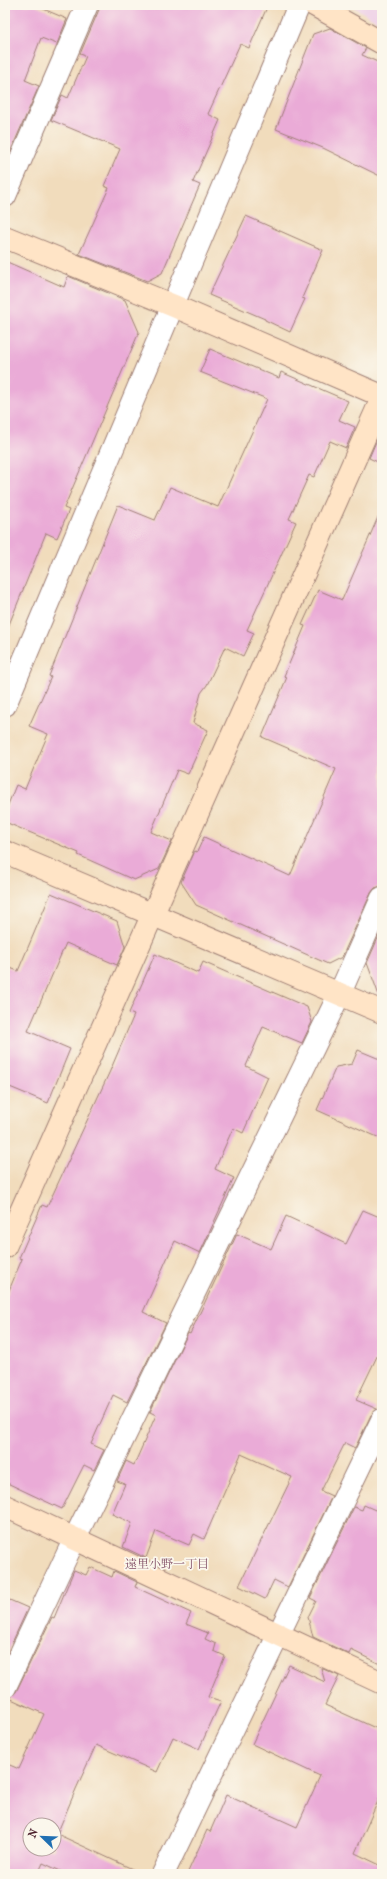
<svg xmlns="http://www.w3.org/2000/svg" width="387" height="1879" viewBox="0 0 387 1879" font-family="'IM FELL French Canon','Noto Serif JP',serif">
	<style>
		.built { fill: #eed0e7 }
		.building { fill: #eaabd7; fill-rule: evenodd }
		.lines { fill: none; stroke-linecap: round; stroke-linejoin: round }
		.street-casing { stroke: #9e7e74; stroke-width: 24 }
		.secondary-casing { stroke: #9e7e74; stroke-width: 24 }
		.street { stroke: #fff; stroke-width: 22 }
		.secondary { stroke: #ffe4c6; stroke-width: 22 }
		.labels { text-anchor: middle; dominant-baseline: central; stroke-width: 3.5; stroke-linejoin: round; paint-order: stroke }
		.neighbourhood-label { font-size: 12px; fill: #825067; stroke: #fbf7ec }
	</style>
	<rect width="100%" height="100%" fill="#fbf7ec"/>
	<filter id="ink" filterUnits="userSpaceOnUse"><feTurbulence type="fractalNoise" baseFrequency=".025" numOctaves="2"/><feDisplacementMap in="SourceGraphic" scale="8" xChannelSelector="R" yChannelSelector="G"/><feConvolveMatrix kernelMatrix="1 2 1 2 8 2 1 2 1" color-interpolation-filters="sRGB"/></filter>
	<filter id="wash" filterUnits="userSpaceOnUse"><feTurbulence type="fractalNoise" baseFrequency=".012" numOctaves="4" result="noise"/><feDisplacementMap in="SourceGraphic" scale="16" xChannelSelector="R" yChannelSelector="G"/><feGaussianBlur stdDeviation="0.9" result="paint"/><feColorMatrix in="noise" values="0 0 0 0 0 0 0 0 0 0 0 0 0 0 0 0 0 1.4 0 .05"/><feComposite in="paint" operator="in"/></filter>
	<g filter="url(#wash)">
		<rect width="100%" height="100%" fill="#f1dcbc"/>
		<polygon class="built" points="350,5 382,5 382,24"/>
		<g id="blocks">
			<g class="building">
				<polygon points="5,5 34,5 67,19 57,44 41,38 25,80 39,86 5,164"/>
				<polygon points="101,5 268,5 249,48 240,44 208,114 220,120 193,182 200,185 162,273 147,281 79,254 109,188 104,186 120,149 51,120 62,95 68,98 86,56 80,54"/>
				<polygon points="330,28 366,48 362,55 382,64 382,177 323,148 276,129 313,34"/>
				<polygon points="246,216 323,250 302,298 305,299 290,332 265,320 265,319 209,295"/>
				<polygon points="5,261 64,287 68,276 125,300 139,332 64,508 69,510 57,538 46,533 6,632 5,632"/>
				<polygon points="210,349 279,378 281,372 348,401 339,420 355,427 346,448 330,441 314,477 309,475 289,519 296,522 247,630 254,633 243,656 225,647 207,685 201,693 193,723 208,730 188,774 177,770 151,832 172,841 159,869 134,880 78,855 79,853 5,822 5,812 16,785 25,789 48,734 29,726 51,677 49,676 118,505 155,520 170,487 218,507 267,399 200,372"/>
				<polygon points="378,437 382,438 382,464 369,458"/>
				<polygon points="382,508 382,886 375,888 371,893 342,957 328,964 196,905 181,882 195,851 197,852 204,837 290,876 336,769 262,737 287,677 284,676 305,626 302,625 318,590 342,600"/>
				<polygon points="51,893 117,921 125,947 117,965 66,943 28,1031 70,1049 48,1103 5,1085 5,966 18,971"/>
				<polygon points="382,929 382,997 380,998 367,963"/>
				<polygon points="155,954 198,973 203,962 242,979 307,1007 312,1022 302,1043 263,1027 246,1066 268,1077 243,1133 233,1128 215,1169 234,1178 200,1253 175,1241 143,1312 166,1323 127,1402 113,1395 91,1444 104,1450 94,1470 84,1465 62,1509 5,1482 5,1300 22,1259 19,1258 42,1205 47,1207 110,1071 134,1015 129,1013"/>
				<polygon points="358,1050 382,1060 382,1139 317,1110 336,1067 352,1064"/>
				<polygon points="363,1210 382,1218 382,1346 356,1400 377,1409 371,1415 355,1448 345,1443 321,1491 332,1496 288,1587 274,1580 265,1599 239,1586 292,1477 241,1454 204,1539 194,1534 189,1545 156,1531 146,1558 123,1547 132,1523 112,1514 125,1484 117,1481 126,1461 134,1465 156,1415 150,1412 188,1333 190,1334 237,1234 271,1249 286,1216 346,1244"/>
				<polygon points="364,1505 382,1513 382,1665 351,1650 349,1654 313,1637 308,1617 316,1601 310,1598 354,1507 362,1510"/>
				<path d="M 90,1567 L 112,1577 L 114,1571 L 137,1582 L 135,1587 L 191,1613 L 186,1624 L 208,1633 L 205,1639 L 216,1644 L 214,1651 L 225,1656 L 208,1697 L 221,1701 L 199,1749 L 173,1737 L 157,1772 L 96,1745 L 76,1789 L 57,1834 L 143,1874 L 67,1874 L 43,1863 L 38,1874 L 5,1874 L 5,1763 L 19,1769 L 44,1714 L 9,1698 L 16,1692 L 52,1617 L 54,1618 L 74,1570 L 86,1575 ZM 30,1825 L 54,1825 L 54,1849 L 30,1849 Z"/>
				<polygon points="5,1598 28,1608 5,1658"/>
				<polygon points="289,1665 325,1682 321,1668 339,1676 325,1705 382,1731 382,1792 355,1853 382,1866 382,1874 187,1874 207,1830 210,1832 226,1795 297,1827 320,1776 252,1744"/>
			</g>
		</g>
	</g>
	<g filter="url(#ink)">
		<use href="#blocks" fill-opacity="0" stroke="#9e7e74" stroke-width="1"/>
		<g class="lines">
			<defs>
				<g id="street">
					<polyline points="5,196 87,5"/>
					<polyline points="5,705 299,5"/>
					<polyline points="5,1687 75,1538 340,993 382,898"/>
					<polyline points="163,1874 382,1420"/>
				</g>
				<g id="secondary">
					<polyline points="314,5 382,43"/>
					<polyline points="5,237 174,306 382,396"/>
					<polyline points="5,852 382,1012"/>
					<polyline points="5,1247 382,398"/>
					<polyline points="5,1506 382,1683"/>
				</g>
			</defs>
			<use href="#street" class="street-casing"/>
			<use href="#secondary" class="secondary-casing"/>
			<use href="#street" class="street"/>
			<use href="#secondary" class="secondary"/>
		</g>
	</g>
	<g class="labels">
		<g class="neighbourhood-label">
			<text x="167" y="1564">遠里小野一丁目</text>
		</g>
	</g>
	<rect width="387" height="1879" fill="none" stroke="#fbf7ec" stroke-width="20"/>
	<g transform="translate(42 1837) rotate(293)"><circle r="19" fill="#fbf7ec" stroke="#b4a19f"/>
	<path d="M0-3L7 15L0 10L-7 15Z" fill="#1f6fb2"/>
	<text y="-6" font-size="11" font-weight="bold" text-anchor="middle" fill="#4a1f2b">N</text>
	</g>
</svg>
